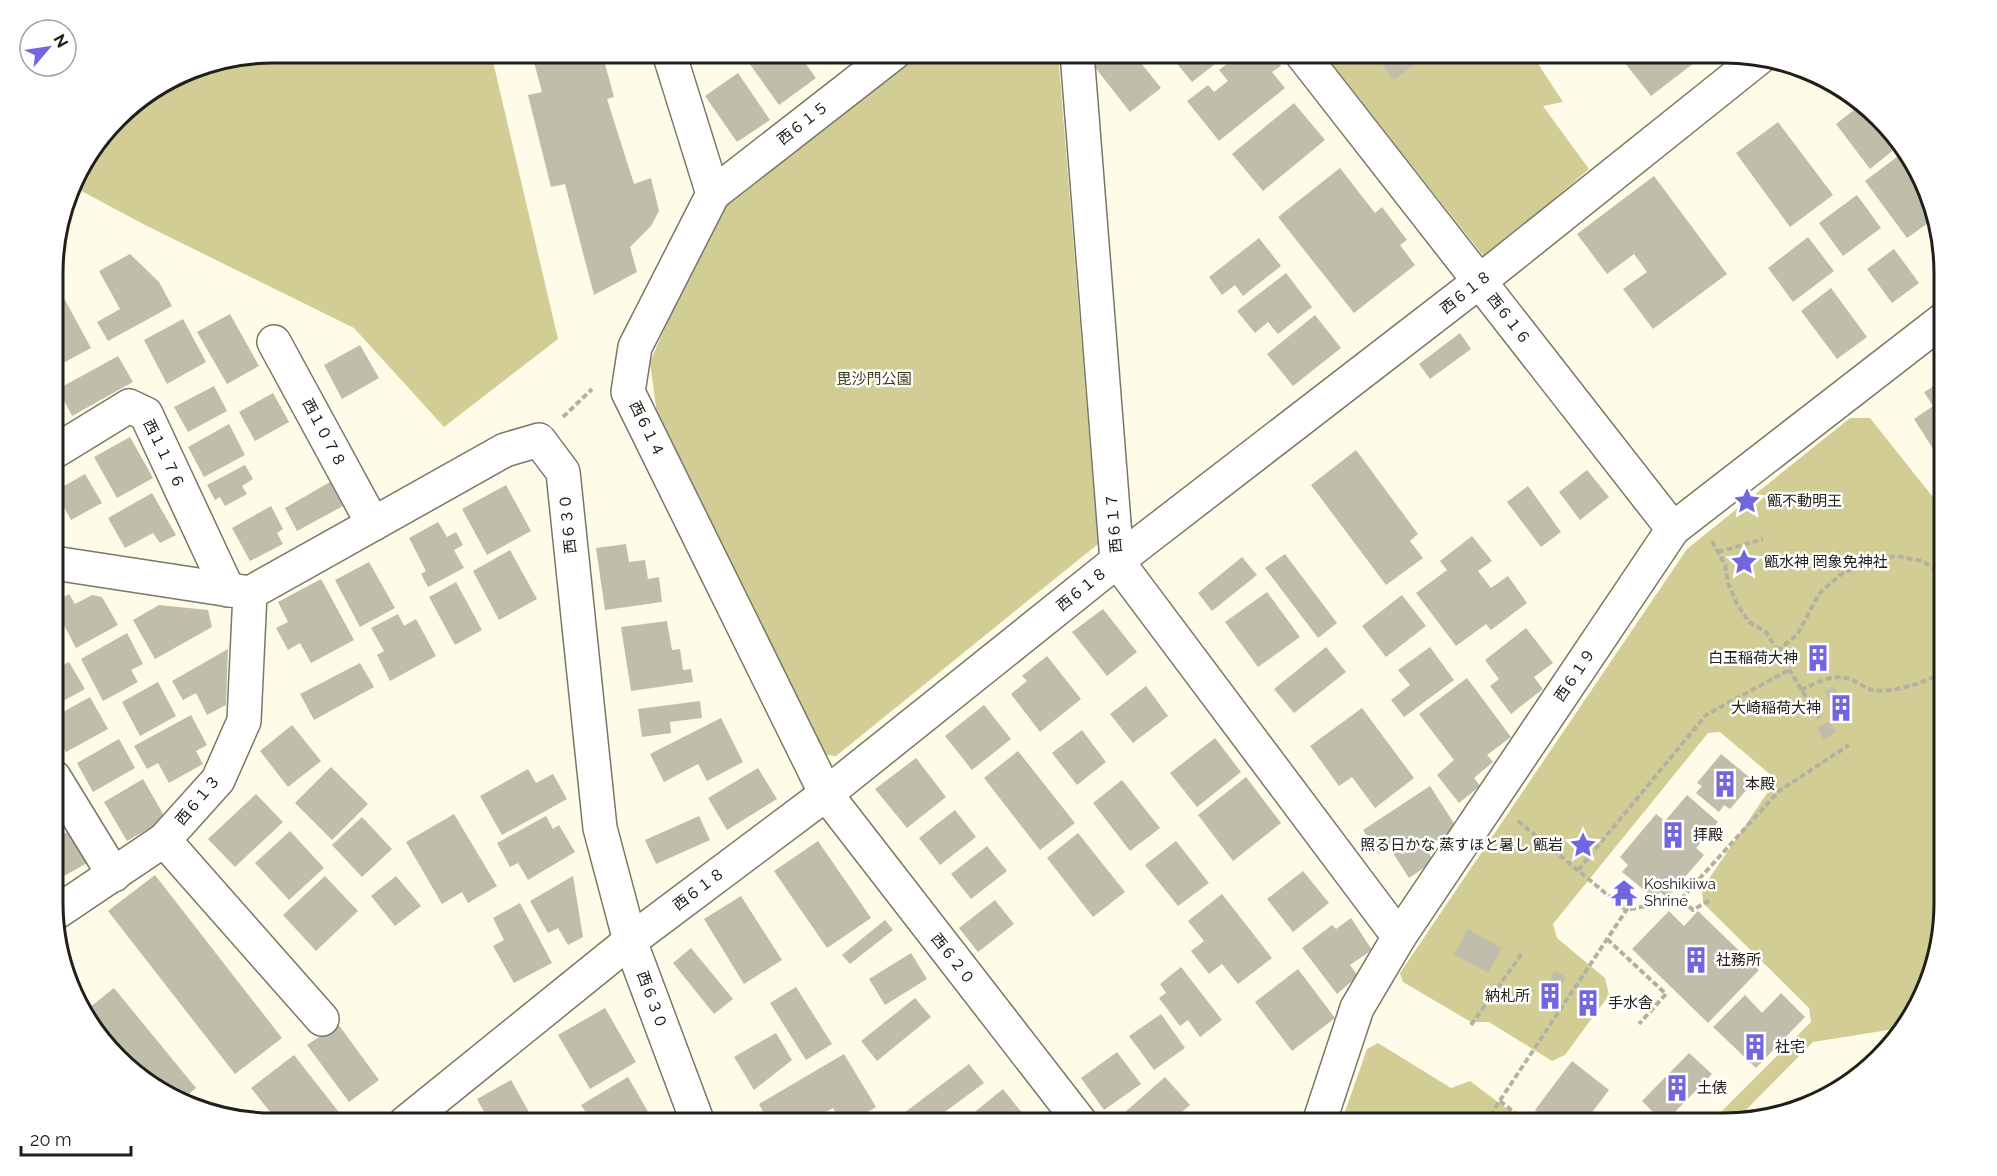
<svg xmlns="http://www.w3.org/2000/svg" width="1997" height="1176" viewBox="0 0 1997 1176" font-family="Raleway,'Noto Sans JP',sans-serif">
	<style>
		.green { fill: #d2cd95 }
		.building { fill: #c0beab }
		.lines { fill: none; stroke-linecap: round; stroke-linejoin: round }
		.street-casing { stroke: #797866; stroke-width: 36 }
		.path { stroke: #b3b2a2; stroke-width: 4; stroke-dasharray: 6 3; stroke-linecap: butt }
		.street { stroke: #fff; stroke-width: 33 }
		.labels { text-anchor: middle; dominant-baseline: central; stroke-width: 5; stroke-linejoin: round; paint-order: stroke }
		.street-label { font-size: 15px; fill: #202019; stroke: #fff }
		.park-label { font-size: 15px; fill: #3d3a15; stroke: #fff }
		.poi-label { font-size: 15px; fill: #202019; stroke: #fff; text-anchor: start }
		.rim { fill: none; stroke: #202019; stroke-width: 3 }
	</style>
	<rect width="100%" height="100%" fill="#fefce8"/>
	<g class="green">
		<polygon points="273,53 491,53 558,339 444,427 354,328 147,226 72,186 75,175 127,107 189,69"/>
		<polygon points="915,53 1058,53 1098,544 836,756 818,754 657,414 650,362 717,208"/>
		<polygon points="1323,53 1531,53 1563,102 1543,106 1589,169 1485,258"/>
		<polygon points="1850,418 1870,418 1944,511 1944,917 1915,1014 1901,1028 1813,1042 1733,1123 1710,1123 1811,1022 1809,1008 1703,903 1702,889 1772,786 1772,776 1720,732 1708,733 1553,924 1557,938 1605,978 1609,995 1565,1055 1552,1061 1489,1022 1471,1022 1403,982 1400,973 1687,549"/>
		<polygon points="1378,1043 1451,1088 1470,1081 1526,1123 1341,1123 1367,1049"/>
	</g>
	<g class="building">
		<polygon points="541,53 602,53 614,97 607,99 634,184 651,178 659,211 651,226 630,247 637,272 594,295 565,184 551,187 528,95 542,92 532,55"/>
		<polygon points="748,53 798,53 816,78 779,105 744,56"/>
		<polygon points="818,53 844,53 828,65"/>
		<polygon points="1112,53 1133,53 1161,88 1130,112 1094,66"/>
		<polygon points="1183,53 1229,53 1192,82 1174,60"/>
		<polygon points="1241,53 1248,53 1254,59 1262,53 1270,53 1281,66 1272,72 1285,88 1219,141 1187,101 1208,85 1214,92 1228,81 1219,70"/>
		<polygon points="1373,53 1429,53 1394,80"/>
		<polygon points="1617,53 1707,53 1651,96"/>
		<polygon points="738,73 770,120 737,142 705,96"/>
		<polygon points="1294,103 1325,140 1263,191 1232,154"/>
		<polygon points="1859,106 1901,144 1870,169 1836,124"/>
		<polygon points="1778,122 1833,195 1790,227 1736,153"/>
		<polygon points="1906,150 1931,221 1907,238 1865,181"/>
		<polygon points="1340,168 1375,213 1382,207 1407,240 1400,245 1415,265 1354,313 1278,217"/>
		<polygon points="1654,176 1727,274 1653,329 1623,289 1647,272 1634,254 1607,274 1577,234"/>
		<polygon points="1857,195 1881,228 1843,256 1819,223"/>
		<polygon points="1808,237 1834,271 1793,302 1768,268"/>
		<polygon points="1259,238 1281,266 1243,296 1235,285 1222,295 1209,277"/>
		<polygon points="1894,249 1919,283 1892,303 1867,269"/>
		<polygon points="130,254 159,282 172,306 108,341 97,322 120,309 99,271"/>
		<polygon points="1286,273 1312,307 1278,334 1268,322 1255,333 1237,311"/>
		<polygon points="1831,288 1867,337 1837,359 1801,311"/>
		<polygon points="65,300 91,348 54,368 54,306"/>
		<polygon points="230,314 259,366 227,384 197,332"/>
		<polygon points="1315,315 1341,348 1293,386 1267,354"/>
		<polygon points="183,319 206,362 167,384 144,340"/>
		<polygon points="1460,333 1471,349 1430,379 1419,364"/>
		<polygon points="360,345 379,378 342,399 324,365"/>
		<polygon points="118,356 133,382 72,416 58,389"/>
		<polygon points="1944,380 1944,466 1914,419 1933,406 1924,392"/>
		<polygon points="214,386 227,411 188,432 174,407"/>
		<polygon points="273,393 289,422 255,441 239,412"/>
		<polygon points="229,424 245,455 204,477 188,447"/>
		<polygon points="130,437 153,478 117,498 94,457"/>
		<polygon points="1356,450 1418,534 1410,541 1423,558 1386,585 1311,485"/>
		<polygon points="245,465 253,479 242,486 247,494 225,506 220,497 215,500 207,485"/>
		<polygon points="1587,470 1609,497 1580,520 1559,492"/>
		<polygon points="85,474 102,503 71,520 55,491"/>
		<polygon points="330,482 343,506 297,531 285,508"/>
		<polygon points="506,485 531,531 487,555 462,509"/>
		<polygon points="1528,486 1561,532 1541,547 1507,502"/>
		<polygon points="152,493 176,535 160,543 153,533 125,548 108,518"/>
		<polygon points="271,506 283,529 277,533 283,544 250,561 232,528"/>
		<polygon points="438,522 447,537 456,532 463,545 454,550 464,568 428,587 421,574 426,571 409,538"/>
		<polygon points="1472,536 1492,561 1478,571 1491,588 1508,576 1527,603 1491,630 1486,624 1456,646 1416,593 1447,570 1440,561"/>
		<polygon points="626,544 629,562 645,560 648,579 659,577 662,602 605,610 596,548"/>
		<polygon points="510,550 537,599 499,620 473,571"/>
		<polygon points="1285,554 1337,623 1318,638 1265,568"/>
		<polygon points="1242,557 1257,575 1212,611 1198,593"/>
		<polygon points="369,562 395,608 360,627 335,580"/>
		<polygon points="321,579 354,640 311,663 300,643 288,650 276,628 288,622 278,602"/>
		<polygon points="456,582 482,630 455,645 429,597"/>
		<polygon points="1267,592 1300,637 1258,667 1225,622"/>
		<polygon points="69,594 75,604 92,595 102,597 118,625 76,648 58,614 63,612 57,601"/>
		<polygon points="1402,595 1426,626 1386,657 1362,626"/>
		<polygon points="159,605 208,610 212,627 155,659 133,620"/>
		<polygon points="1103,609 1137,652 1107,676 1072,632"/>
		<polygon points="398,614 404,626 416,619 436,656 390,681 377,655 384,651 371,628"/>
		<polygon points="667,621 672,650 680,649 683,670 691,669 693,682 631,691 621,627"/>
		<polygon points="1526,628 1553,663 1534,677 1543,689 1511,714 1490,686 1499,679 1485,660"/>
		<polygon points="127,633 143,664 131,670 138,682 103,701 81,659"/>
		<polygon points="1326,647 1346,672 1294,713 1274,689"/>
		<polygon points="1430,647 1454,680 1404,717 1391,700 1410,685 1398,670"/>
		<polygon points="228,649 226,705 207,715 196,693 183,700 172,681"/>
		<polygon points="1821,650 1826,660 1816,665 1811,655"/>
		<polygon points="1047,656 1081,699 1040,732 1011,694 1027,681 1022,676"/>
		<polygon points="69,662 85,689 54,706 54,670"/>
		<polygon points="360,663 374,687 314,720 300,694"/>
		<polygon points="1467,678 1511,737 1487,755 1493,762 1474,778 1480,786 1459,803 1437,775 1454,760 1419,714"/>
		<polygon points="158,682 176,716 140,736 122,702"/>
		<polygon points="1146,686 1168,716 1133,743 1110,714"/>
		<polygon points="1833,686 1839,695 1830,701 1824,691"/>
		<polygon points="90,697 108,729 66,752 54,730 54,717"/>
		<polygon points="700,701 702,718 670,722 671,733 642,737 638,709"/>
		<polygon points="1843,701 1848,710 1839,716 1833,706"/>
		<polygon points="984,705 1011,739 972,770 945,736"/>
		<polygon points="1362,708 1414,778 1375,808 1352,777 1339,786 1310,746"/>
		<polygon points="191,715 207,745 196,751 203,764 169,783 158,763 147,769 134,746"/>
		<polygon points="721,718 743,762 707,781 698,764 664,782 650,754"/>
		<polygon points="1829,721 1836,732 1824,740 1817,728"/>
		<polygon points="292,725 321,761 288,787 260,751"/>
		<polygon points="1082,730 1106,762 1077,785 1052,753"/>
		<polygon points="1215,738 1241,772 1197,807 1170,773"/>
		<polygon points="119,739 135,768 93,792 77,763"/>
		<polygon points="1018,751 1075,823 1040,850 984,778"/>
		<polygon points="1721,754 1754,781 1730,809 1724,805 1719,812 1696,793 1702,786 1697,783"/>
		<polygon points="916,758 946,797 907,828 875,789"/>
		<polygon points="331,767 368,804 332,840 295,803"/>
		<polygon points="758,768 777,799 727,830 708,798"/>
		<polygon points="528,769 536,783 553,774 567,799 502,835 480,796"/>
		<polygon points="1246,777 1281,823 1233,861 1198,815"/>
		<polygon points="143,779 166,819 127,841 104,802"/>
		<polygon points="1122,780 1160,828 1130,851 1093,803"/>
		<polygon points="1430,786 1457,828 1425,848 1434,861 1409,878 1389,847 1379,854 1363,830"/>
		<polygon points="256,794 283,822 235,867 208,839"/>
		<polygon points="1687,795 1718,822 1696,848 1704,855 1667,898 1660,892 1654,898 1622,872 1628,865 1620,857 1656,814 1665,821"/>
		<polygon points="955,810 976,837 940,865 919,838"/>
		<polygon points="454,814 497,886 468,903 462,892 442,904 406,842"/>
		<polygon points="546,816 553,829 559,825 575,852 528,880 518,863 510,867 497,843"/>
		<polygon points="699,816 710,840 656,864 645,840"/>
		<polygon points="362,817 392,849 362,877 332,845"/>
		<polygon points="71,830 89,862 64,876 60,869 54,872 54,839"/>
		<polygon points="290,831 324,868 289,900 255,863"/>
		<polygon points="1078,833 1125,892 1093,917 1047,858"/>
		<polygon points="818,841 871,918 827,948 774,871"/>
		<polygon points="1176,841 1209,883 1178,906 1145,865"/>
		<polygon points="987,846 1007,871 971,899 951,874"/>
		<polygon points="1303,871 1329,903 1293,932 1267,899"/>
		<polygon points="155,875 282,1038 235,1074 108,911"/>
		<polygon points="325,876 358,911 316,951 283,915"/>
		<polygon points="396,876 421,906 395,926 371,896"/>
		<polygon points="573,876 583,937 568,945 558,928 548,933 530,901"/>
		<polygon points="1222,894 1272,958 1238,984 1222,964 1209,974 1191,951 1204,941 1188,921"/>
		<polygon points="741,896 782,960 744,984 704,919"/>
		<polygon points="995,900 1014,924 978,952 959,928"/>
		<polygon points="520,903 552,963 514,983 493,946 504,940 493,918"/>
		<polygon points="1669,911 1684,926 1698,911 1759,970 1708,1023 1632,949"/>
		<polygon points="1351,918 1372,950 1350,965 1358,976 1337,994 1302,948 1332,925 1336,929"/>
		<polygon points="885,920 893,930 850,964 842,955"/>
		<polygon points="1468,929 1502,948 1488,973 1454,954"/>
		<polygon points="691,948 733,999 714,1014 673,963"/>
		<polygon points="911,953 927,979 885,1005 869,979"/>
		<polygon points="1181,967 1222,1020 1200,1037 1188,1020 1180,1026 1159,998 1166,993 1160,984"/>
		<polygon points="1298,969 1335,1018 1292,1051 1255,1002"/>
		<polygon points="1555,971 1566,977 1557,993 1547,986"/>
		<polygon points="796,987 832,1044 806,1060 770,1003"/>
		<polygon points="114,988 196,1088 180,1101 162,1094 89,1025 84,1012"/>
		<polygon points="1586,992 1598,999 1589,1014 1577,1007"/>
		<polygon points="1781,993 1805,1017 1756,1068 1713,1027 1745,995 1762,1013"/>
		<polygon points="915,998 931,1017 877,1061 861,1041"/>
		<polygon points="605,1008 636,1062 590,1089 558,1035"/>
		<polygon points="1161,1014 1185,1048 1154,1070 1129,1036"/>
		<polygon points="338,1024 379,1080 349,1102 307,1045"/>
		<polygon points="776,1033 792,1060 754,1090 734,1057"/>
		<polygon points="1117,1052 1141,1084 1104,1110 1081,1078"/>
		<polygon points="1689,1053 1712,1074 1664,1123 1642,1101"/>
		<polygon points="844,1054 876,1107 848,1123 842,1123 833,1108 806,1123 748,1123 764,1114 759,1104"/>
		<polygon points="294,1055 338,1111 322,1123 299,1123 296,1119 290,1123 279,1123 251,1088"/>
		<polygon points="1572,1061 1609,1090 1584,1123 1552,1123 1535,1110"/>
		<polygon points="969,1064 984,1083 930,1123 911,1123 904,1113"/>
		<polygon points="628,1077 651,1117 641,1123 592,1123 581,1105"/>
		<polygon points="1165,1077 1190,1105 1169,1123 1134,1123 1124,1113"/>
		<polygon points="511,1080 535,1123 490,1123 477,1099"/>
		<polygon points="1003,1089 1030,1123 961,1123"/>
	</g>
	<g class="lines">
		<defs>
			<g id="street">
				<polyline points="669,53 713,194 635,347 628,392 826,794 1081,1123"/>
				<polyline points="1077,53 1117,561 1399,937"/>
				<polyline points="1301,53 1673,529"/>
				<polyline points="713,194 894,53"/>
				<polyline points="274,342 373,524"/>
				<polyline points="54,452 129,406 146,414 228,590"/>
				<polyline points="54,563 250,593 505,450 539,440 563,472 600,828 630,941 698,1123"/>
				<polyline points="54,777 114,875"/>
				<polyline points="164,840 322,1019"/>
				<polyline points="54,914 164,840 218,780 244,721 250,593"/>
				<polyline points="405,1123 630,941 826,794 1117,561 1480,281 1760,57"/>
				<polyline points="1319,1123 1357,1008 1399,937 1673,529 1944,319"/>
			</g>
		</defs>
		<use href="#street" class="street-casing"/>
		<g class="path">
			<polyline points="563,417 592,389"/>
			<polyline points="1712,541 1725,565 1728,583 1737,604 1749,622 1766,632 1819,718"/>
			<polyline points="1718,552 1763,539"/>
			<polyline points="1777,651 1797,635 1819,594 1840,575 1871,560 1897,556 1922,561 1944,574"/>
			<path d="M 1801,690 C 1815,684 1831,674 1846,678 C 1855,680 1863,687 1872,690 C 1888,694 1932,682 1944,670"/>
			<polyline points="1518,821 1626,910 1681,899 1693,910 1710,900"/>
			<polyline points="1578,870 1706,715 1789,670"/>
			<polyline points="1681,899 1779,791 1849,745"/>
			<polyline points="1607,939 1666,994 1639,1024"/>
			<polyline points="1471,1025 1523,952"/>
			<polyline points="1500,1101 1521,1118 1524,1123"/>
			<polyline points="1485,1123 1631,903"/>
		</g>
		<use href="#street" class="street"/>
	</g>
	<defs>
		<symbol id="sight-bare" viewBox="-9 -9 18 18"><path d="M0-6L1.8-2.2L6-1.7L2.9 1.2L3.7 5.4L0 3.3L-3.7 5.4L-2.9 1.2L-6-1.7L-1.8-2.2Z" fill="#7265e0" stroke="#fff" stroke-width="2.5" paint-order="stroke"/></symbol>
		<symbol id="building-bare" viewBox="-9 -9 18 18"><path d="M-4-6H4V6H1V3H-1V6H-4ZM-2.5-4.3h1.7v1.8h-1.7ZM.8-4.3h1.7v1.8H.8ZM-2.5-1h1.7V.8h-1.7ZM.8-1h1.7V.8H.8Z" fill="#7265e0" stroke="#fff" stroke-width="2.5" paint-order="stroke"/></symbol>
		<symbol id="temple-bare" viewBox="-9 -9 18 18"><path d="M0-6L5-2H3V0L6.5 2.5H4V6H1.5V3h-3V6H-4V2.5H-6.5L-3 0V-2H-5Z" fill="#7265e0" stroke="#fff" stroke-width="2.5" paint-order="stroke"/></symbol>
	</defs>
	<g fill-rule="evenodd">
		<use href="#sight-bare" x="1728" y="482" width="38" height="38"/>
		<use href="#sight-bare" x="1725" y="543" width="38" height="38"/>
		<use href="#building-bare" x="1799" y="639" width="38" height="38"/>
		<use href="#building-bare" x="1822" y="689" width="38" height="38"/>
		<use href="#building-bare" x="1706" y="765" width="38" height="38"/>
		<use href="#building-bare" x="1654" y="816" width="38" height="38"/>
		<use href="#sight-bare" x="1564" y="826" width="38" height="38"/>
		<use href="#temple-bare" x="1605" y="874" width="38" height="38"/>
		<use href="#building-bare" x="1677" y="941" width="38" height="38"/>
		<use href="#building-bare" x="1531" y="977" width="38" height="38"/>
		<use href="#building-bare" x="1569" y="984" width="38" height="38"/>
		<use href="#building-bare" x="1736" y="1028" width="38" height="38"/>
		<use href="#building-bare" x="1658" y="1069" width="38" height="38"/>
	</g>
	<g class="labels">
		<g class="street-label">
			<text transform="translate(803 123) rotate(-38)">西６１５</text>
			<text transform="translate(1466 292) rotate(-38)">西６１８</text>
			<text transform="translate(1509 319) rotate(52)">西６１６</text>
			<text transform="translate(647 429) rotate(64)">西６１４</text>
			<text transform="translate(324 433) rotate(62)">西１０７８</text>
			<text transform="translate(164 454) rotate(64)">西１１７６</text>
			<text transform="translate(1114 523) rotate(-95)">西６１７</text>
			<text transform="translate(568 524) rotate(-96)">西６３０</text>
			<text transform="translate(1082 589) rotate(-39)">西６１８</text>
			<text transform="translate(1575 675) rotate(-56)">西６１９</text>
			<text transform="translate(198 800) rotate(-50)">西６１３</text>
			<text transform="translate(699 889) rotate(-37)">西６１８</text>
			<text transform="translate(953 959) rotate(52)">西６２０</text>
			<text transform="translate(652 1000) rotate(70)">西６３０</text>
		</g>
		<g class="park-label">
			<text x="874" y="379">毘沙門公園</text>
		</g>
		<g class="poi-label">
			<text x="1767" y="501">甑不動明王</text>
			<text x="1764" y="562">甑水神 罔象免神社</text>
			<text x="1798" y="658" text-anchor="end">白玉稲荷大神</text>
			<text x="1821" y="708" text-anchor="end">大崎稲荷大神</text>
			<text x="1745" y="784">本殿</text>
			<text x="1693" y="835">拝殿</text>
			<text x="1563" y="845" text-anchor="end">照る日かな 蒸すほと暑し 甑岩</text>
			<text x="1644" y="884">Koshikiiwa<tspan x="1644" dy="17">Shrine</tspan></text>
			<text x="1716" y="960">社務所</text>
			<text x="1530" y="996" text-anchor="end">納札所</text>
			<text x="1608" y="1003">手水舎</text>
			<text x="1775" y="1047">社宅</text>
			<text x="1697" y="1088">土俵</text>
		</g>
	</g>
	<path d="M0 0H1997V1176H0ZM273 63H1724A210 210 0 0 1 1934 273V903A210 210 0 0 1 1724 1113H273A210 210 0 0 1 63 903V273A210 210 0 0 1 273 63Z" fill="#fff" fill-rule="evenodd"/>
	<path class="rim" d="M273 63H1724A210 210 0 0 1 1934 273V903A210 210 0 0 1 1724 1113H273A210 210 0 0 1 63 903V273A210 210 0 0 1 273 63Z"/>
	<g transform="translate(48 48) rotate(61)"><circle r="28" fill="#ffffff" stroke="#a6a6a3" stroke-width="1.5"/>
	<path d="M0-4.5L10 22L0 15L-10 22Z" fill="#7265e0"/>
	<text y="-9" font-size="16" font-weight="bold" text-anchor="middle" fill="#202019">N</text>
	</g>
	<path d="M21 1146v9h110v-9" fill="none" stroke="#202019" stroke-width="3"/>
	<text x="30" y="1146" font-size="18" fill="#202019" stroke="#ffffff" stroke-width="4.5" paint-order="stroke">20 m</text>
</svg>
